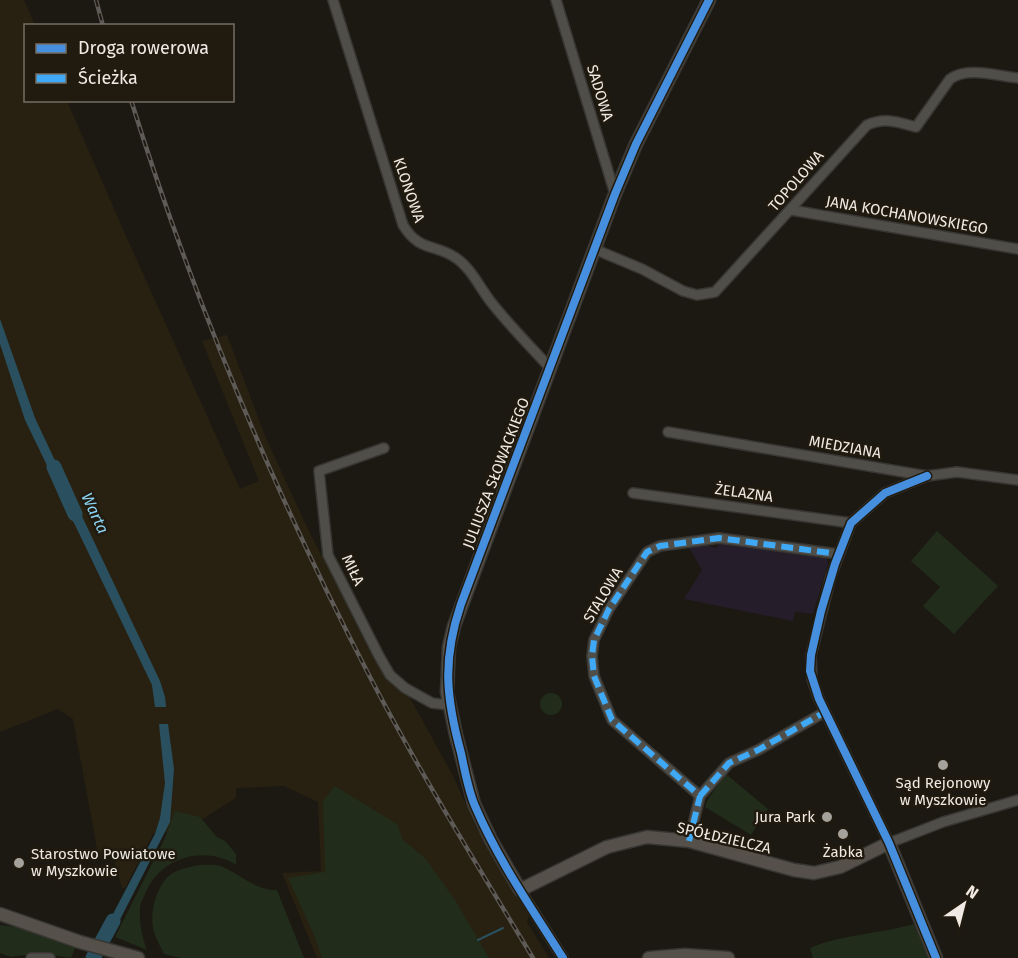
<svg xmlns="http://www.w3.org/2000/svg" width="1018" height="958" viewBox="0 0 1018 958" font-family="'Fira Sans',sans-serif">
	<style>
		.commercial { fill: #251d29 }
		.built { fill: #282111 }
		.green { fill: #212c1b }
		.water { fill: #2a505f }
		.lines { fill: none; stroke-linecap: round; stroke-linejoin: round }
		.stream { stroke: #2a505f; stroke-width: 2 }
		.river { stroke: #2a505f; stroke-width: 15 }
		.street-casing { stroke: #383632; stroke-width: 12 }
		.secondary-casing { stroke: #383632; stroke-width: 15 }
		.street { stroke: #504e49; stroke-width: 9 }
		.secondary { stroke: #55514a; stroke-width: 12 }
		.rail-casing { stroke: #5d5a57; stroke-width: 4.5 }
		.rail { stroke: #201a0f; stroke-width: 2; stroke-dasharray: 7; stroke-linecap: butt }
		.quiet { stroke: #3fa9f5; stroke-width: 6; stroke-dasharray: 12 6; stroke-linecap: butt }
		.cycleway-casing { stroke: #201a0f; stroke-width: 11 }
		.cycleway { stroke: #468fdf; stroke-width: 8 }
		.poi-dot { fill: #a5a29b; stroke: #201a0f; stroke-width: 2 }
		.labels { text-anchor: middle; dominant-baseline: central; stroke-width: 5; stroke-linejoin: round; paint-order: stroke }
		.street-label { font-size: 15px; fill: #efebe4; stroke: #201a0f }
		.poi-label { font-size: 15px; fill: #efebe4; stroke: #201a0f }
		.water-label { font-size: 16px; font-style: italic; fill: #8bd4f4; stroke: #201a0f }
	</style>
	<rect width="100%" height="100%" fill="#1c1913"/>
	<polygon class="commercial" points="719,544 826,557 828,563 813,614 795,612 793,621 684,599 702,570 688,546 709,545 711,547 716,548"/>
	<polygon class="built" points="0,0 24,0 35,25 26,26 26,100 67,101 126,236 240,489 259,481 202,341 227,335 265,436 305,523 374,660 391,684 410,698 453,776 477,829 529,916 527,922 549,958 317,958 282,873 321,871 318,802 284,786 236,788 236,798 185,830 153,834 125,888 122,888 113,856 99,859 73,719 58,709 0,732"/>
	<g class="green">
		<polygon points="937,531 998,586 954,634 923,606 940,587 911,561"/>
		<circle cx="551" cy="704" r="11"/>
		<polygon points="726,774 768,809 751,835 705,807 708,799"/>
		<polygon points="335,786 397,824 403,840 425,858 455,900 489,958 322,958 315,937 288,878 325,872 323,801"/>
		<path d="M 175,811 L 200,817 L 217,837 L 225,841 L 236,854 L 236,865 C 205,845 161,857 146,892 C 144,897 140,903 140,909 C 139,923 142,937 147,950 L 115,937 L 165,838 Z"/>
		<path d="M 199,865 C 206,865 216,864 223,867 C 241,875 257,891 277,890 L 304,958 L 181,958 L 164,954 C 160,945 154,936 153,927 C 150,910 157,885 171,874 C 179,869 189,867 199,865 Z"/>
		<path d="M 914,924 L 928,958 L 813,958 L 810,948 C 842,934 880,934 914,924 Z"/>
		<polygon points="0,925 24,928 76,946 71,958 38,953 11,957 0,953"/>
	</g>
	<g class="water">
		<polygon points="0,319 35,418 65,482 57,486 25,420 0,344"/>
		<polygon points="71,493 160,681 165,697 166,707 155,707 152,685 62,498"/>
		<polygon points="159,724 168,724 174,769 170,822 109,941 98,938 103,933 155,834 160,818 165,783"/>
	</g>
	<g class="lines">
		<polyline class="stream" points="478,940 503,928"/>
		<g class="river">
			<polyline points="54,467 75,514"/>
			<polyline points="93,958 113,921"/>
		</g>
		<defs>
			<g id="street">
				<path d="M 333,0 L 403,225 C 420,253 435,243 456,258 C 471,268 480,288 491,302 C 509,325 530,346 550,368"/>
				<polyline points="556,0 615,194"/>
				<polyline points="791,210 1018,249"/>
				<path d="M 594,249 L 642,269 L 683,291 L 697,295 L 715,292 L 867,125 C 885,117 898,122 916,127 L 950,79 C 968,66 997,76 1018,78"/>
				<polyline points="668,432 927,476 957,472 1018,480"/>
				<polyline points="384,448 319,471 328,555 379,656 390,675 405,688 432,703 449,705"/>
				<polyline points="927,476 885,493 851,523 831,576 811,655 812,679 819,699 889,843 943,822 1018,800"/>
				<polyline points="633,493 851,523"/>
				<polyline points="700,796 729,763 758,750 825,712"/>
				<polyline points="689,841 700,796 612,720 594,676 592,656 594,640 609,609 647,552 660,546 719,538 838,554"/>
				<polyline points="520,890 563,958"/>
				<polyline points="31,958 50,958"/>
			</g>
			<g id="secondary">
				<polyline points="709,0 636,144 615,194 454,626 449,647 447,692 456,735 474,804 491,840 520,890 607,847 647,837 689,841 794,870 814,873 840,867 889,843 936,958"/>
				<polyline points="0,914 80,942 138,958"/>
				<polyline points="649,958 685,955 728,958"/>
			</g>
		</defs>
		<use href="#street" class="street-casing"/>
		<use href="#secondary" class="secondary-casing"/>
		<use href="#street" class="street"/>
		<use href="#secondary" class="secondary"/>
		<defs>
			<g id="rail">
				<polyline points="96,0 103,26"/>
				<path d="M 131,100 C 193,299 274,492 370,677 C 420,773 477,865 533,958"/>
			</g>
		</defs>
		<use href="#rail" class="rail-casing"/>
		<use href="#rail" class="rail"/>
		<g class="quiet">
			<polyline points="700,796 729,763 758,750 825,712"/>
			<polyline points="689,841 700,796 612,720 594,676 592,656 594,640 609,609 647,552 660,546 719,538 838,554"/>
		</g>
		<defs>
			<g id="cycleway">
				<polyline points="927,476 885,493 851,523 835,564 821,611 811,655 810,671 819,699 889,843 936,958"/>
				<path d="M 563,958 C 532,909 498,860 475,806 C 468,790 465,771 461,753 C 446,698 442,660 461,604 L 615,194 L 636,144 L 709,0"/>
			</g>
		</defs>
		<use href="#cycleway" class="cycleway-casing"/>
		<use href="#cycleway" class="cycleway"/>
	</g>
	<g class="poi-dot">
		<circle cx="943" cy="765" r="6"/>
		<circle cx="827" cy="817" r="6"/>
		<circle cx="843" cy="834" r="6"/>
		<circle cx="19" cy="863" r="6"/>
	</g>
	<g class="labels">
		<g class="street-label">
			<text transform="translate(600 93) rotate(73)">SADOWA</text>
			<text transform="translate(796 181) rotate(-49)">TOPOLOWA</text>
			<text transform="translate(409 190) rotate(71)">KLONOWA</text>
			<text transform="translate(907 215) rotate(10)">JANA KOCHANOWSKIEGO</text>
			<text transform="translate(845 447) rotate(10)">MIEDZIANA</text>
			<text transform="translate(496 473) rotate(-69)">JULIUSZA SŁOWACKIEGO</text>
			<text transform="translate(744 493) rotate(8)">ŻELAZNA</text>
			<text transform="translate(353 570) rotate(64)">MIŁA</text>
			<text transform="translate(603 595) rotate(-59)">STALOWA</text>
			<text transform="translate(724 838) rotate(13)">SPÓŁDZIELCZA</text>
		</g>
		<g class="poi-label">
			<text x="943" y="783">Sąd Rejonowy<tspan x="943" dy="17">w Myszkowie</tspan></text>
			<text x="815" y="817" text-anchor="end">Jura Park</text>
			<text x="843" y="852">Żabka</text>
			<text x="31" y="854" text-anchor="start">Starostwo Powiatowe<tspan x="31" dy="17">w Myszkowie</tspan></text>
		</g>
		<g class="water-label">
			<text transform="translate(95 513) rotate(65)">Warta</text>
		</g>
	</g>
	<rect x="24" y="24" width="210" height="78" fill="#201a0f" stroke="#736e64" stroke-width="1.5"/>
	<rect x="36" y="44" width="30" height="9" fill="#468fdf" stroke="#736e64" stroke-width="1.5"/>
	<text x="78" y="54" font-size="18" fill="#efebe4">Droga rowerowa</text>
	<rect x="36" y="74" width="30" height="9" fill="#3fa9f5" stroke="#736e64" stroke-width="1.5"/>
	<text x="78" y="84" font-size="18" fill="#efebe4">Ścieżka</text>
	<g transform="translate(964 904) rotate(35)" stroke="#201a0f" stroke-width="4.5" paint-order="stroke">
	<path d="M0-4.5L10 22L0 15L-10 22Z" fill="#efebe4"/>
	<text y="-9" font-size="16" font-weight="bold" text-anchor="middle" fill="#efebe4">N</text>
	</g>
</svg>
